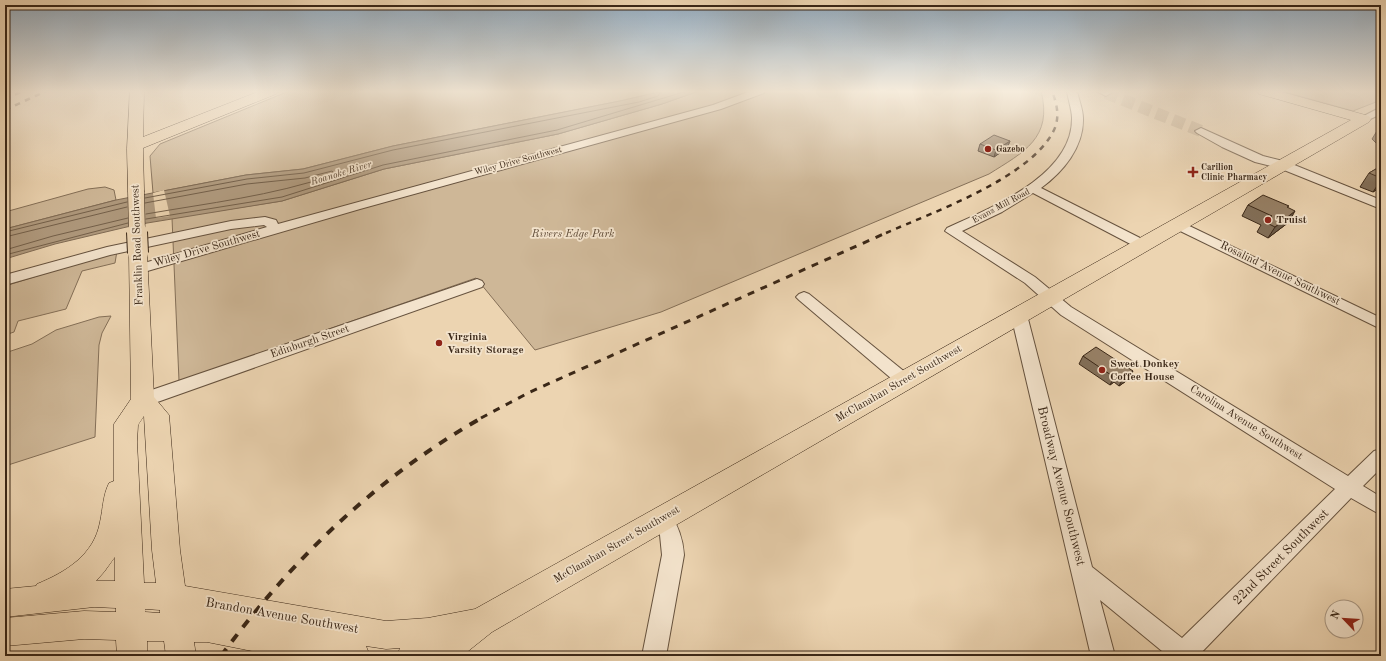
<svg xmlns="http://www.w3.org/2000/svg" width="1386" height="661" viewBox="0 0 1386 661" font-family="'Old Standard TT',serif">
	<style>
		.green { fill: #ceb797; stroke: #846f57 }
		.water { fill: #af997d; stroke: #806b54 }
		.pier { fill: #ecd4b1 }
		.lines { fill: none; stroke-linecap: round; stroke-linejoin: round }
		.shore { stroke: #74604a; stroke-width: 1 }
		.minor-tunnel { stroke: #c8b192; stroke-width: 12; stroke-dasharray: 12 6; stroke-linecap: butt }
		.minor-casing { stroke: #66523e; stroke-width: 2 }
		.major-casing { stroke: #3a2717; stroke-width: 1 }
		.minor { fill: #f3e3cc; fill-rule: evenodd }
		.major { fill: #ecd4b1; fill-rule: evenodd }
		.rail-far2 { stroke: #3a2717; stroke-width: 2.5; stroke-dasharray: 5.5 5.5; stroke-linecap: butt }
		.rail-far1 { stroke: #3a2717; stroke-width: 3; stroke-dasharray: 7 7; stroke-linecap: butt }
		.rail { stroke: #3a2717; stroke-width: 4; stroke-dasharray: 9 9; stroke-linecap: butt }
		.major-bridge-far1-casing { stroke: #3a2717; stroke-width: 17; stroke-linecap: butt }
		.major-bridge-casing { stroke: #3a2717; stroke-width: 22; stroke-linecap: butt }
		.major-bridge-far1 { stroke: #ecd4b1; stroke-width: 16 }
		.major-bridge { stroke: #ecd4b1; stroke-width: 20 }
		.wall { fill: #826f59; stroke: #3a2717 }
		.shaded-wall { fill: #6a5a48; stroke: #3a2717 }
		.building { fill: #978167; stroke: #3a2717 }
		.poi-dot { fill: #8f2418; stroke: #f3e3cc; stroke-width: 1.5 }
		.labels { text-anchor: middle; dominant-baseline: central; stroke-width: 3.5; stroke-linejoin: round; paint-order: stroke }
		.far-poi-label { font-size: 9px; font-weight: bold; fill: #3a2717; stroke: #f3e3cc; text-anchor: start }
		.far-street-label { font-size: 9px; fill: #3a2717; stroke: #f3e3cc }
		.far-water-label { font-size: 10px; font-style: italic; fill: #5d4936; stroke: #f3e3cc }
		.poi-label { font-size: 11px; font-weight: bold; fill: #3a2717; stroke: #f3e3cc; text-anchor: start }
		.park-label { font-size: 11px; font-style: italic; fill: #5f4b37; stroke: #f3e3cc }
		.street-label { font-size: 11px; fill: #3a2717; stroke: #f3e3cc }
		.near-street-label { font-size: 13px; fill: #3a2717; stroke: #f3e3cc }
	</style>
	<rect width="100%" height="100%" fill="#ecd4b1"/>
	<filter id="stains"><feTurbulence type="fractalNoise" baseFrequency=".005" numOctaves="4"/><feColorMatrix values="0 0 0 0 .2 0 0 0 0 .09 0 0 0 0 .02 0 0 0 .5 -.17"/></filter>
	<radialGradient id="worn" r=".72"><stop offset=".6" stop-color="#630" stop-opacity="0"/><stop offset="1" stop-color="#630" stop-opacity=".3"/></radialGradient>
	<g class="green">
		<polygon points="289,91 663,91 620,101 393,146 303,169 246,175 153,193 150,156 160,144"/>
		<path d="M 699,91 L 1041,91 C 1053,138 1024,152 989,174 L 661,312 L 535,350 L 476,278 L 179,381 L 172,218 L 282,201 L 384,169 L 558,134 L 662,104 Z"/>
		<polygon points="1281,91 1381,91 1381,100 1353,111"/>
		<polygon points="105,187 114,190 116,200 5,229 5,212 88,189"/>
		<polygon points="117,251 115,263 82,271 66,309 18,321 14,332 5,335 5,286"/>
		<polygon points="111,316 102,333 99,345 95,437 5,466 5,353 32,344 56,330 99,317"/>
	</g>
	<polygon class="water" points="663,91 699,91 662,104 558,134 384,169 282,201 135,225 55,244 5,259 5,229 116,200 246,175 303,169 393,146 620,101"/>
	<polygon class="pier" points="164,190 170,216 156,218 153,193"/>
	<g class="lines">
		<g class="shore">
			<polyline points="145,198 247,179 304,173 393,150 639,102 658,96 661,91"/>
			<path d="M 145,203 L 247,184 L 305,178 L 332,171 L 334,173 L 333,175 C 272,196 209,203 146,214"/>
			<polyline points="146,219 282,197 383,165 557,130 687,91"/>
			<polyline points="5,232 127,202"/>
			<polyline points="5,237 127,207"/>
			<polyline points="5,250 53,236 128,218"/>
			<polyline points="5,255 128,223"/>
		</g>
		<polyline class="minor-tunnel" points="1106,93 1201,131"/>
		<defs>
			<g id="minor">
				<polygon points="751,91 765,91 764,93 721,109 360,209 144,272 134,272 132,269 134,266 267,227 264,225 231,229 110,255 5,285 5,275 107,247 231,221 265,217 276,220 278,224 713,105"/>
				<path d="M 1067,91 L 1077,91 C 1079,100 1083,110 1083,118 C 1084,147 1063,172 1041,188 L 1148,242 L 1150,245 L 1148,248 L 1138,248 L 1033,193 L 1002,212 L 962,231 L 1035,277 L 1071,307 L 1348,476 L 1374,451 L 1381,449 L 1381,468 L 1363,486 L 1381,497 L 1381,515 L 1351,498 L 1198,656 L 1168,656 L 1100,600 L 1115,656 L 1091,656 L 1011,315 L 1013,311 L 1019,310 L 1025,311 L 1027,315 L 1092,567 L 1182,638 L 1335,489 L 1061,315 L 1025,283 L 945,231 L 947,228 C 990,208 1073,176 1072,118 C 1072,110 1068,99 1067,91 Z"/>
				<polygon points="1096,91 1109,91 1111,93 1106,96"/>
				<polygon points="1381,107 1381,114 1364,122 1358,119"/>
				<polygon points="1201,128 1263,156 1287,162 1381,200 1381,209 1279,168 1255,162 1222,147 1197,133 1195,131"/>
				<polygon points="1179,221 1381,318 1381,329 1174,228 1172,225 1174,222"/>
				<polygon points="477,279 482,281 484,284 482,287 149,405 143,406 137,405 134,400 137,395"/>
				<polygon points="804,292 809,294 911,377 914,381 911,385 905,387 899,385 799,300 796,297 799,294"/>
				<path d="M 662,509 L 669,512 C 678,525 683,539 684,555 L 666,656 L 642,656 L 662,555 L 660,535 L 652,518 L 655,512 Z"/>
			</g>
			<g id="major">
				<polygon points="130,91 144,91 143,137 260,91 278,91 276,94 143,148 144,191 142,195 136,196 130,195 128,191 127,149"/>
				<path d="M 1257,91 L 1278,91 L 1369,116 L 1371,119 L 1369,122 L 492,632 L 462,656 L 397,656 L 400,648 L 386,649 L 366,646 L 370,656 L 277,656 L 207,642 L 194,642 L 196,656 L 166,656 L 164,641 L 147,641 L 147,656 L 117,656 L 116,640 L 84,639 L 5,646 L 5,618 L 84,611 L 116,612 L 116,608 L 94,607 L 5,617 L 5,589 L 36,586 L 37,584 C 66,572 94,555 100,522 C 103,508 103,495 109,483 L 114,481 L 114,424 L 131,399 L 129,253 L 131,249 L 138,247 L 145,249 L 147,253 L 154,397 L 169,415 L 180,550 L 185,586 L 386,621 L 428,618 L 475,609 L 1351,120 L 1259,94 ZM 144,416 L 152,550 L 156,583 L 144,583 L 137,442 L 138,425 ZM 115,557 L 115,581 L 96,581 L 104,572 ZM 145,609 L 160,610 L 160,613 L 145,612 Z"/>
			</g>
		</defs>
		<use href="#minor" class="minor-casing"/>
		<use href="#major" class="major-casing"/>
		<use href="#minor" class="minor"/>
		<use href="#major" class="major"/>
		<g class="rail-far2">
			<polyline points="5,99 23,91"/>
			<polyline points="5,110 46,91"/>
			<path d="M 886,233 C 933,212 1031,178 1054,130 C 1060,117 1057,104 1052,91"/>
		</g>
		<polyline class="rail-far1" points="481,418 530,392 888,232"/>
		<path class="rail" d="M 221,656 C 293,558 376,478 483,417"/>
		<defs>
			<polyline id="major-bridge-far1" points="136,191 137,233"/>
			<polyline id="major-bridge" points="137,232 138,253"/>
		</defs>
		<use href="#major-bridge-far1" class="major-bridge-far1-casing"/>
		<use href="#major-bridge" class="major-bridge-casing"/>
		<use href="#major-bridge-far1" class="major-bridge-far1"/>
		<use href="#major-bridge" class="major-bridge"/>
	</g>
	<g class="wall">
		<polygon points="1380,126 1381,126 1381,148 1372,139"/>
		<polygon points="1010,141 1007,148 994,157 978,151 980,144"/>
		<polygon points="1381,166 1381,192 1376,190 1373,192 1360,187 1369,173"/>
		<polygon points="1248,205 1288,208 1289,222 1268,238 1257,232 1261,225 1242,216"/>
		<polygon points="1083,356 1129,379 1119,386 1114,382 1110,385 1079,364"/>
	</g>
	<g class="shaded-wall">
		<polygon points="1010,141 1007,148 994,157 996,150"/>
		<polygon points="1381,180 1381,182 1376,190 1373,192"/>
		<polygon points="1295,211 1289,222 1268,238 1275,227"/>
		<polygon points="1133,371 1129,379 1119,386 1123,378"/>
		<polygon points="1118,374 1114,382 1110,385 1114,377"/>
	</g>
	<g class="building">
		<polygon points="994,135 1010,141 996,150 980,144"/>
		<polygon points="1381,166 1381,178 1369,173"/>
		<polygon points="1263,195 1289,206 1287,207 1295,211 1275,227 1263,221 1272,216 1248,205"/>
		<polygon points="1096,347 1133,371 1123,378 1118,374 1114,377 1083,356"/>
	</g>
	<linearGradient id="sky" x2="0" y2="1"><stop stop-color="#91a9bd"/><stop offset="0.5" stop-color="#f6ecdc"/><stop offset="1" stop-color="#f6ecdc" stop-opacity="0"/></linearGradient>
	<rect width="1386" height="183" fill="url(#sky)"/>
	<g class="poi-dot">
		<circle cx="988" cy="149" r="4"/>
		<path d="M1191 166h4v4h4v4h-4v4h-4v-4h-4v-4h4z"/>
		<circle cx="1268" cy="220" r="4"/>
		<circle cx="439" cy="343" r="4"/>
		<circle cx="1102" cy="370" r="4"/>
	</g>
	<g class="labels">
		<g class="far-poi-label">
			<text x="996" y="149">Gazebo</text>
			<text x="1201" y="167">Carilion<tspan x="1201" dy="10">Clinic Pharmacy</tspan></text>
		</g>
		<g class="far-street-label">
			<text transform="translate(518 161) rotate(-15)">Wiley Drive Southwest</text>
			<text transform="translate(1001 206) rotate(-28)">Evans Mill Road</text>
		</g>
		<g class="far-water-label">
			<text transform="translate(341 173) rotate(-17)">Roanoke River</text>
		</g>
		<g class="poi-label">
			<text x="1276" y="220">Truist</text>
			<text x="447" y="337">Virginia<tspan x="447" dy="13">Varsity Storage</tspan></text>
			<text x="1110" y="364">Sweet Donkey<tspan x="1110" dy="13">Coffee House</tspan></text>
		</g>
		<g class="park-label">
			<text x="573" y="234">Rivers Edge Park</text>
		</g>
		<g class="street-label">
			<text transform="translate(138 245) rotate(-92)">Franklin Road Southwest</text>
			<text transform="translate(207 249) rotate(-16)">Wiley Drive Southwest</text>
			<text transform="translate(1280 274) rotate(26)">Rosalind Avenue Southwest</text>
			<text transform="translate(310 342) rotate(-19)">Edinburgh Street</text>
			<text transform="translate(899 384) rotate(-30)">McClanahan Street Southwest</text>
			<text transform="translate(1246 423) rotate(32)">Carolina Avenue Southwest</text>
			<text transform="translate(617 545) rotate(-30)">McClanahan Street Southwest</text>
		</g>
		<g class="near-street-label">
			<text transform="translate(1061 486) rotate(76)">Broadway Avenue Southwest</text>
			<text transform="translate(1281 557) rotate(-45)">22nd Street Southwest</text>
			<text transform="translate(282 616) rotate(10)">Brandon Avenue Southwest</text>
		</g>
	</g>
	<rect width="1386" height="661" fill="none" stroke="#ecd4b1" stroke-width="20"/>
	<rect x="6" y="6" width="1374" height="649" fill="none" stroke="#3a2717" stroke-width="2"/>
	<rect x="10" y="10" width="1366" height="641" fill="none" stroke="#3a2717"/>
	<g transform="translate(1344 619) rotate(295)"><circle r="19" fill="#f3e3cc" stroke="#a99884"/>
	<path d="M0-3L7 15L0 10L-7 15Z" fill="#8f2418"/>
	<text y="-6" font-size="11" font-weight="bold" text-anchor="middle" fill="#3a2717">N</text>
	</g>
	<rect width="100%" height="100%" filter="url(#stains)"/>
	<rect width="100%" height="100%" fill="url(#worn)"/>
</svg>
